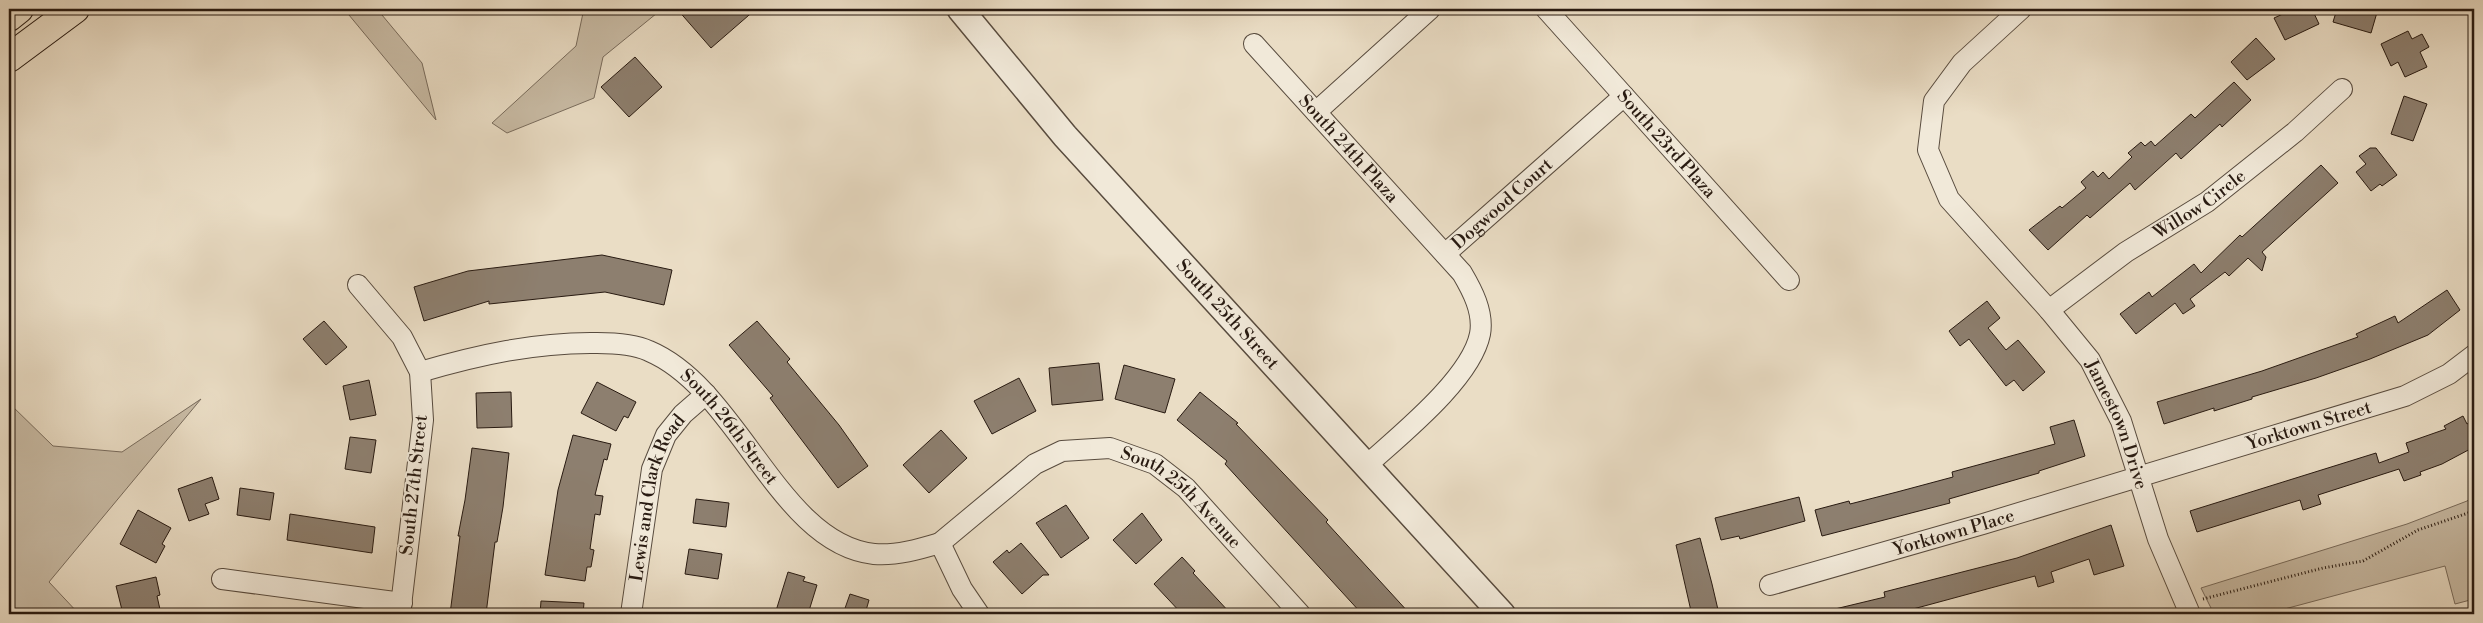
<svg xmlns="http://www.w3.org/2000/svg" width="2483" height="623" viewBox="0 0 2483 623" font-family="'Libre Bodoni',serif">
	<style>
		.green { fill: #c9bca6; stroke: #786b5c }
		.building { fill: #8d7f6f; stroke: #281a11 }
		.lines { fill: none; stroke-linecap: round; stroke-linejoin: round }
		.minor-casing { stroke: #584b3e; stroke-width: 22 }
		.tertiary-casing { stroke: #584b3e; stroke-width: 28 }
		.primary-casing { stroke: #281a11; stroke-width: 30 }
		.path { stroke: #281a11; stroke-width: 3; stroke-dasharray: 1 2.5; stroke-linecap: butt }
		.minor { stroke: #f1e9d9; stroke-width: 20 }
		.tertiary { stroke: #f1e9d9; stroke-width: 25 }
		.primary { stroke: #eaddc5; stroke-width: 28 }
		.labels { text-anchor: middle; dominant-baseline: central; stroke-width: 4; stroke-linejoin: round; paint-order: stroke }
		.street-label { font-size: 18px; fill: #281a11; stroke: #f1e9d9 }
	</style>
	<rect width="100%" height="100%" fill="#eaddc5"/>
	<filter id="stains"><feTurbulence type="fractalNoise" baseFrequency=".004" numOctaves="4"/><feColorMatrix values="0 0 0 0 .2 0 0 0 0 .09 0 0 0 0 .02 0 0 0 .5 -.17"/></filter>
	<radialGradient id="worn" r=".72"><stop offset=".6" stop-color="#630" stop-opacity="0"/><stop offset="1" stop-color="#630" stop-opacity=".3"/></radialGradient>
	<g class="green">
		<polygon points="344,9 377,9 422,63 436,120"/>
		<polygon points="590,9 662,9 603,57 594,98 507,133 492,123 576,46 583,13"/>
		<polygon points="201,399 49,582 79,614 25,614 22,611 18,614 9,614 9,403 53,446 122,452"/>
		<polygon points="2474,496 2474,599 2455,604 2445,566 2266,614 2214,614 2201,588 2407,524 2467,501"/>
	</g>
	<g class="building">
		<polygon points="677,9 756,9 711,48"/>
		<polygon points="2294,9 2312,9 2319,24 2285,40 2274,18"/>
		<polygon points="2337,9 2378,9 2371,33 2333,22"/>
		<polygon points="2408,31 2412,39 2422,34 2429,47 2420,52 2427,67 2405,77 2398,62 2391,66 2381,44"/>
		<polygon points="2256,38 2275,59 2247,80 2231,62"/>
		<polygon points="635,57 662,87 629,117 601,87"/>
		<polygon points="2234,82 2251,100 2222,127 2220,124 2181,159 2176,153 2135,190 2130,183 2090,218 2087,215 2048,250 2029,230 2060,206 2062,208 2086,188 2081,182 2093,171 2098,177 2103,172 2109,179 2132,157 2128,153 2141,142 2145,146 2151,141 2155,146 2191,114 2195,118"/>
		<polygon points="2404,96 2427,104 2413,141 2391,134"/>
		<polygon points="2370,148 2376,148 2397,175 2382,186 2380,184 2371,191 2356,172 2366,164 2359,156"/>
		<polygon points="2321,165 2338,183 2262,252 2266,257 2262,271 2248,258 2229,276 2225,272 2190,299 2195,306 2183,314 2175,303 2136,334 2120,314 2149,292 2152,297 2194,264 2201,273 2240,235 2242,237"/>
		<polygon points="602,255 672,270 664,305 605,292 489,304 489,301 424,321 414,287 468,271"/>
		<polygon points="2447,290 2460,310 2428,335 2370,359 2316,378 2252,397 2252,399 2214,411 2214,408 2164,424 2157,402 2262,371 2358,337 2356,334 2395,316 2398,323"/>
		<polygon points="1987,301 2000,318 1988,328 2006,350 2018,340 2045,372 2023,391 2014,380 2006,386 1969,339 1960,346 1949,331"/>
		<polygon points="324,321 347,347 326,365 303,339"/>
		<polygon points="757,321 790,359 787,362 839,425 868,466 838,488 770,398 773,396 729,345"/>
		<polygon points="1099,363 1103,400 1052,405 1049,368"/>
		<polygon points="1124,365 1175,379 1165,413 1115,399"/>
		<polygon points="1019,378 1036,411 992,434 974,401"/>
		<polygon points="369,380 376,415 350,420 343,386"/>
		<polygon points="597,382 636,402 628,418 624,416 616,431 581,413"/>
		<polygon points="511,392 512,427 477,428 476,393"/>
		<polygon points="1200,392 1238,423 1236,424 1328,520 1326,522 1410,614 1362,614 1225,464 1227,461 1177,420"/>
		<polygon points="2463,416 2467,424 2474,420 2474,447 2442,464 2420,472 2421,475 2404,481 2399,469 2318,495 2321,504 2303,510 2300,500 2197,532 2190,511 2376,453 2379,463 2409,452 2406,443 2446,429 2444,426"/>
		<polygon points="2074,420 2085,456 2039,471 2039,473 1949,499 1950,503 1822,536 1815,510 1849,501 1850,504 1897,492 1953,477 1952,472 2055,444 2050,427"/>
		<polygon points="941,430 967,458 929,493 903,465"/>
		<polygon points="573,435 611,444 607,460 604,459 595,495 603,496 600,515 595,514 590,549 594,550 591,567 587,567 585,581 545,575 558,490"/>
		<polygon points="350,437 376,440 371,473 345,469"/>
		<polygon points="472,448 509,453 503,507 497,542 495,542 486,614 450,614 460,536 458,536 465,500"/>
		<polygon points="212,477 219,499 205,504 209,514 189,521 178,489"/>
		<polygon points="240,488 274,493 270,520 237,515"/>
		<polygon points="1799,497 1805,521 1740,539 1739,536 1721,540 1715,518"/>
		<polygon points="696,499 729,503 726,527 693,523"/>
		<polygon points="1066,505 1089,538 1061,558 1036,523"/>
		<polygon points="138,510 171,528 162,544 165,546 156,563 120,544"/>
		<polygon points="1142,513 1162,540 1136,564 1113,540"/>
		<polygon points="290,514 375,527 372,553 287,540"/>
		<polygon points="2111,525 2124,566 2094,575 2089,559 2051,572 2054,582 2038,587 2035,576 1928,605 1913,609 1914,614 1836,614 1835,609 1885,597 1884,592 2017,558"/>
		<polygon points="1700,538 1712,584 1719,614 1697,614 1696,610 1691,611 1676,545"/>
		<polygon points="1021,543 1049,575 1043,575 1022,594 993,562 1007,550 1009,553"/>
		<polygon points="689,549 722,554 718,579 685,574"/>
		<polygon points="1182,557 1195,571 1193,573 1231,614 1182,614 1154,584"/>
		<polygon points="788,572 805,577 803,581 817,585 808,614 775,614"/>
		<polygon points="156,577 160,595 157,596 161,614 123,614 116,586"/>
		<polygon points="850,594 869,600 865,614 843,614"/>
		<polygon points="541,601 584,603 583,614 540,614"/>
	</g>
	<g class="lines">
		<defs>
			<g id="minor">
				<path id="s1" d="M 1546,9 L 1789,280"/>
				<path id="s2" d="M 2021,9 L 1962,63 L 1934,101 L 1928,150 L 1949,199 L 2049,310 L 2090,360 L 2121,421 L 2158,539 L 2190,614"/>
				<path id="s3" d="M 1254,44 L 1462,273 C 1472,290 1484,312 1480,334 C 1471,379 1400,435 1366,466"/>
				<polyline points="1316,112 1430,9"/>
				<path id="s4" d="M 1445,254 L 1624,96"/>
				<polyline points="358,285 402,337 420,372 423,420 400,614"/>
				<path id="s5" d="M 2049,310 L 2126,252 L 2207,202 L 2295,132 L 2342,89"/>
				<path id="s6" d="M 420,372 C 478,355 536,342 597,343 C 614,343 634,344 649,351 C 739,389 779,544 874,554 C 896,556 920,549 940,543 L 962,589 L 979,614"/>
				<path id="s7" d="M 940,543 L 1035,464 L 1062,451 L 1110,448 L 1155,464 L 1186,488 L 1300,614"/>
				<polyline points="222,579 402,603"/>
				<path id="s8" d="M 1770,585 L 1983,524 L 2405,396 L 2449,374 L 2474,355"/>
				<path id="s9" d="M 631,614 L 652,469 L 666,435 L 683,414 L 706,394"/>
			</g>
			<g id="tertiary">
				<path id="s10" d="M 960,9 L 1065,136 L 1502,614"/>
			</g>
			<g id="primary">
				<polyline points="9,17 19,9"/>
				<polyline points="9,58 75,9"/>
			</g>
		</defs>
		<use href="#minor" class="minor-casing"/>
		<use href="#tertiary" class="tertiary-casing"/>
		<use href="#primary" class="primary-casing"/>
		<polyline class="path" points="2203,599 2323,568 2363,561 2418,530 2474,511"/>
		<use href="#minor" class="minor"/>
		<use href="#tertiary" class="tertiary"/>
		<use href="#primary" class="primary"/>
	</g>
	<g class="labels">
		<g class="street-label">
			<text stroke="none"><textPath href="#s1" startOffset="181">South 23rd Plaza</textPath></text>
			<text stroke="none"><textPath href="#s3" startOffset="141">South 24th Plaza</textPath></text>
			<text stroke="none"><textPath href="#s5" startOffset="184">Willow Circle</textPath></text>
			<text stroke="none"><textPath href="#s4" startOffset="76">Dogwood Court</textPath></text>
			<text stroke="none"><textPath href="#s10" startOffset="406">South 25th Street</textPath></text>
			<text stroke="none"><textPath href="#s2" startOffset="514">Jamestown Drive</textPath></text>
			<text stroke="none"><textPath href="#s8" startOffset="562">Yorktown Street</textPath></text>
			<text stroke="none"><textPath href="#s6" startOffset="345">South 26th Street</textPath></text>
			<text transform="translate(414 485) rotate(-84)">South 27th Street</text>
			<text stroke="none"><textPath href="#s9" startOffset="120">Lewis and Clark Road</textPath></text>
			<text stroke="none"><textPath href="#s7" startOffset="290">South 25th Avenue</textPath></text>
			<text stroke="none"><textPath href="#s8" startOffset="191">Yorktown Place</textPath></text>
		</g>
	</g>
	<rect width="2483" height="623" fill="none" stroke="#eaddc5" stroke-width="30"/>
	<rect x="10" y="10" width="2463" height="603" fill="none" stroke="#281a11" stroke-width="2.5"/>
	<rect x="15" y="15" width="2453" height="593" fill="none" stroke="#281a11"/>
	<rect width="100%" height="100%" filter="url(#stains)"/>
	<rect width="100%" height="100%" fill="url(#worn)"/>
</svg>
